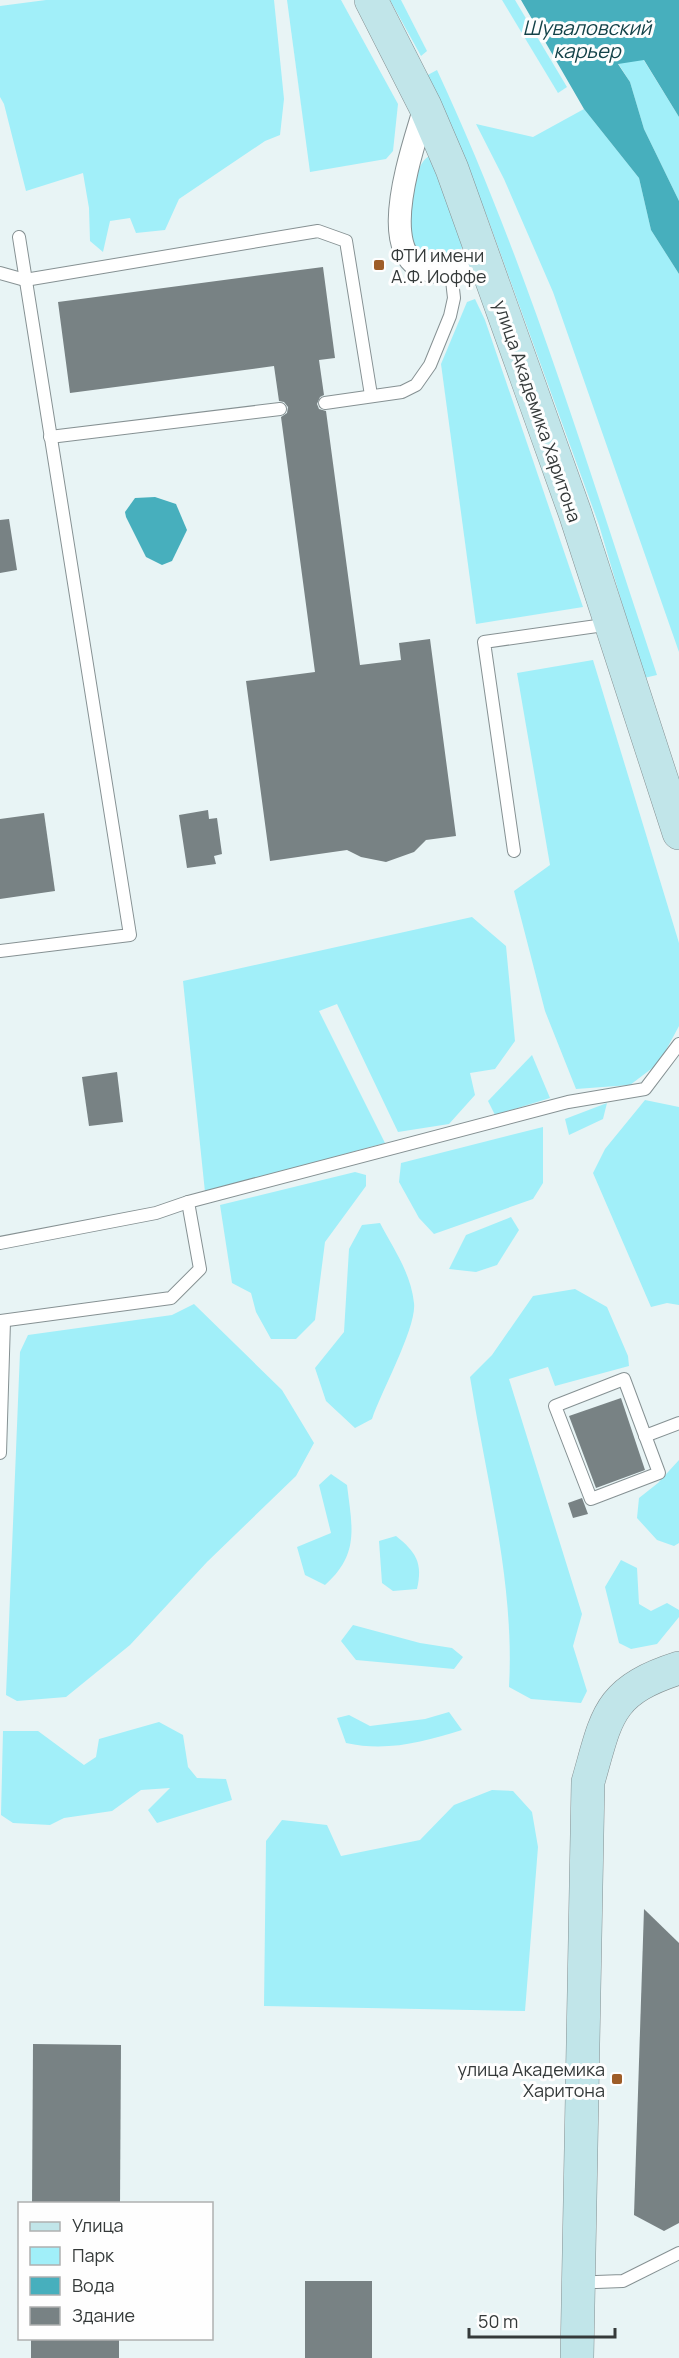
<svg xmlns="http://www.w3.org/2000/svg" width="679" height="2358" viewBox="0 0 679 2358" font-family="Manrope,sans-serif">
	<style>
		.green { fill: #a1eff9 }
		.water { fill: #47afbd }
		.building { fill: #788284 }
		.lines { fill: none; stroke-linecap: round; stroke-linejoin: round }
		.lane-casing { stroke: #869193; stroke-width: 14 }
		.street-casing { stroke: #869193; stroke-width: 24 }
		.secondary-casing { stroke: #869193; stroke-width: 34 }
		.lane { stroke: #fff; stroke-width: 12 }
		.street { stroke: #fff; stroke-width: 22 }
		.secondary { stroke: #c1e5e9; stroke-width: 33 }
		.poi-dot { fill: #9e5d28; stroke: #fefefe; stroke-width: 2 }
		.labels { text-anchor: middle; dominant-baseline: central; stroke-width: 6; stroke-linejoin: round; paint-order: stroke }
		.poi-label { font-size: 18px; fill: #353a3a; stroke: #fefefe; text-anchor: start }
		.street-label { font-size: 18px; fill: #353a3a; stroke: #fefefe }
		.water-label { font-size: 20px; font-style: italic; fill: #134248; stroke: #fefefe }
	</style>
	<rect width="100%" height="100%" fill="#e8f4f5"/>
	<g class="green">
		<polygon points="46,0 274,0 284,99 280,135 265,141 179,199 165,230 136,233 130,218 110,221 103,252 90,241 89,208 83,173 26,191 4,104 0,97 0,6"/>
		<polygon points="287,0 341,0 398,104 393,151 386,159 310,172"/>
		<polygon points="390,0 401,0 427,51 421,56"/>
		<polygon points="502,0 515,0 567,87 558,93"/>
		<polygon points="643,59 679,117 679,201 644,129 630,82 618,63"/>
		<path d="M 437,70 C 528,265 589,471 657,675 L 644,678 L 599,525 L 488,219 L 462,154 L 424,77 Z"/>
		<polygon points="584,109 639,178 651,230 679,274 679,652 553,292 504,179 476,124 533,137"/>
		<path d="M 432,155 L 465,239 L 462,248 L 452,260 C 444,259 435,261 428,258 C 397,249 410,159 432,155 Z"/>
		<polygon points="475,299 485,320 583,607 476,624 441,364 467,302"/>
		<polygon points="593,660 679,943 679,1026 659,1063 630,1085 576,1089 545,1011 514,891 550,865 517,673"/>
		<polygon points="472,917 506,946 515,1041 495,1069 470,1073 475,1095 449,1124 398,1132 337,1004 319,1011 385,1143 205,1192 183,981"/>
		<polygon points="532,1055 550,1098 495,1115 488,1101"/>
		<polygon points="645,1100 679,1107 679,1305 667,1303 651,1307 593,1173 605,1149"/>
		<polygon points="607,1103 603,1119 569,1135 565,1119"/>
		<polygon points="543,1127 543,1183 533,1199 434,1234 419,1218 399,1182 401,1163"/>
		<polygon points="355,1172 366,1175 366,1186 325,1242 315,1320 296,1339 271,1339 256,1312 251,1293 232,1283 220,1205"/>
		<polygon points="511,1217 519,1230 497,1265 476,1272 449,1269 466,1235"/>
		<path d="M 380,1223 C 393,1248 411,1273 414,1303 C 417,1327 381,1392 372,1419 L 355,1428 L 326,1401 L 315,1368 L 344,1332 L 349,1249 L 362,1225 Z"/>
		<path d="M 575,1289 L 607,1307 L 628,1356 L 629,1366 L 555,1386 L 548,1367 L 509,1379 L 582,1614 L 573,1646 L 587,1691 L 581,1703 L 531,1699 L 509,1687 C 515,1583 486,1479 470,1377 L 492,1355 L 533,1296 Z"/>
		<polygon points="194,1304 282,1390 314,1443 296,1476 207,1562 130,1645 66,1697 17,1701 6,1695 20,1352 28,1335 172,1315"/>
		<polygon points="679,1460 679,1543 674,1546 657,1540 637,1518 639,1498 658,1483"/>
		<path d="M 331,1474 L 347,1485 C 352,1527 360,1554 325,1585 L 305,1575 L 297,1547 L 331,1533 L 319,1485 Z"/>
		<path d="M 396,1536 C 416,1552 423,1563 417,1589 L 393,1591 L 382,1583 L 379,1541 Z"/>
		<polygon points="621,1560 637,1568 639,1604 651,1611 667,1603 679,1610 679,1617 657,1644 631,1649 619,1643 605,1587"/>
		<polygon points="353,1625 420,1643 452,1648 463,1657 454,1669 356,1660 341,1641"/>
		<path d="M 449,1712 L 462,1730 C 423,1742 387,1752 346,1743 L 337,1718 L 349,1715 L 370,1726 L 425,1719 Z"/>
		<polygon points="159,1722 183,1735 188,1767 197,1778 226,1779 232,1800 157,1823 148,1810 170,1788 141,1790 112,1811 64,1818 50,1825 13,1823 1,1815 3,1731 38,1731 84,1765 96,1757 99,1739"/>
		<polygon points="492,1790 513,1791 532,1812 538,1847 525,2011 264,2006 266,1841 282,1820 327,1825 341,1856 420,1840 454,1805"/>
	</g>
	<g class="water">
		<polygon points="521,0 679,0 679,117 644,60 618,64 630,82 644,129 679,201 679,274 651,230 639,178 584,109"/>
		<polygon points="155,497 176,504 187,530 172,561 162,565 146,557 126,517 125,512 135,498"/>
	</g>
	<g class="building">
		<polygon points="323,267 335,358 319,360 324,395 320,397 317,404 319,409 326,411 360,665 401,660 399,643 430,639 456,836 426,840 414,852 386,862 361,857 347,850 270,861 246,681 315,672 281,417 287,413 288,407 284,402 279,401 274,366 70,393 58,302"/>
		<polygon points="9,519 17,570 0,573 0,520"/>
		<polygon points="208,810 209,819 217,818 222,854 214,856 216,864 187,868 179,815"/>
		<polygon points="44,813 55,891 0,899 0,819"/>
		<polygon points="117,1072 123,1122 89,1126 82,1077"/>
		<polygon points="621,1398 645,1470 596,1488 569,1416"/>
		<polygon points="582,1498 588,1514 573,1518 568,1503"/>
		<polygon points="644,1909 679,1943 679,2223 664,2231 634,2215"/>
		<polygon points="33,2044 121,2045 120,2204 32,2204"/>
		<rect x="305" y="2281" width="67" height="77"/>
		<rect x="31" y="2338" width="88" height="20"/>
	</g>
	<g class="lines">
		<defs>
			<g id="lane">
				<polyline points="0,273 25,280 318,231 346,241 371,395"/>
				<polyline points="325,403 402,392 416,385 430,365 450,316 454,298 451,271"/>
				<polyline points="50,437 280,409"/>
				<polyline points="514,851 484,642 611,624"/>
				<polyline points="0,951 130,935 19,237"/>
				<polyline points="0,1243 156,1213 188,1202"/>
				<polyline points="0,1321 171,1298 200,1269 188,1202 568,1102 645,1089 679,1044"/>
				<polygon points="624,1379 659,1473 591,1499 555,1406"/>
				<polyline points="645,1436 679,1423"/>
				<polyline points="0,1453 4,1321"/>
				<polyline points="596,2282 623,2281 679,2253"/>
			</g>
			<path id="street" d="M 425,106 C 414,147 362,282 450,271 C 461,269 473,263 484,259"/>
			<g id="secondary">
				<polyline points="371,0 425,106 452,169 575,513 679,833"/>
				<path d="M 577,2358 L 588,1782 C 607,1716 607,1691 679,1668"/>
			</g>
		</defs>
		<use href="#lane" class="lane-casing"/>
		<use href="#street" class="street-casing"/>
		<use href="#secondary" class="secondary-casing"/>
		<use href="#lane" class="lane"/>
		<use href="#street" class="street"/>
		<use href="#secondary" class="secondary"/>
	</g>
	<g class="poi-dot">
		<rect x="373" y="259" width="12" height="12" rx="3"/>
		<rect x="611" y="2073" width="12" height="12" rx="3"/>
	</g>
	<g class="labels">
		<g class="poi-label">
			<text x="391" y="255">ФТИ имени<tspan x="391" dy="21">А.Ф. Иоффе</tspan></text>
			<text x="605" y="2069" text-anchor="end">улица Академика<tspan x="605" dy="21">Харитона</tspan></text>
		</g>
		<g class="street-label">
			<text transform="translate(538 411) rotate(71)">улица Академика Харитона</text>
		</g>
		<g class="water-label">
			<text x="587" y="27">Шуваловский<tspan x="587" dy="23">карьер</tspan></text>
		</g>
	</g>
	<rect x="18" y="2202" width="195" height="138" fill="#fefefe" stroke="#aeb0b0" stroke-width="1.5"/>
	<rect x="30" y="2222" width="30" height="9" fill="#c1e5e9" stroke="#aeb0b0" stroke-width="1.5"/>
	<text x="72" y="2232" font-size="18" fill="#353a3a">Улица</text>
	<rect x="30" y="2247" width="30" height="18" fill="#a1eff9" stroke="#aeb0b0" stroke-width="1.5"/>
	<text x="72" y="2262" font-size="18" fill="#353a3a">Парк</text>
	<rect x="30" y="2277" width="30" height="18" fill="#47afbd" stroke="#aeb0b0" stroke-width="1.5"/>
	<text x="72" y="2292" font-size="18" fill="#353a3a">Вода</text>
	<rect x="30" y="2307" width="30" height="18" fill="#788284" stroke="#aeb0b0" stroke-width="1.5"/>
	<text x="72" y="2322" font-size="18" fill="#353a3a">Здание</text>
	<path d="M469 2328v9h146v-9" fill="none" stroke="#353a3a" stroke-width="3"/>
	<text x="478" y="2328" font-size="18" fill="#353a3a" stroke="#fefefe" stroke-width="4.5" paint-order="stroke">50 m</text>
</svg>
